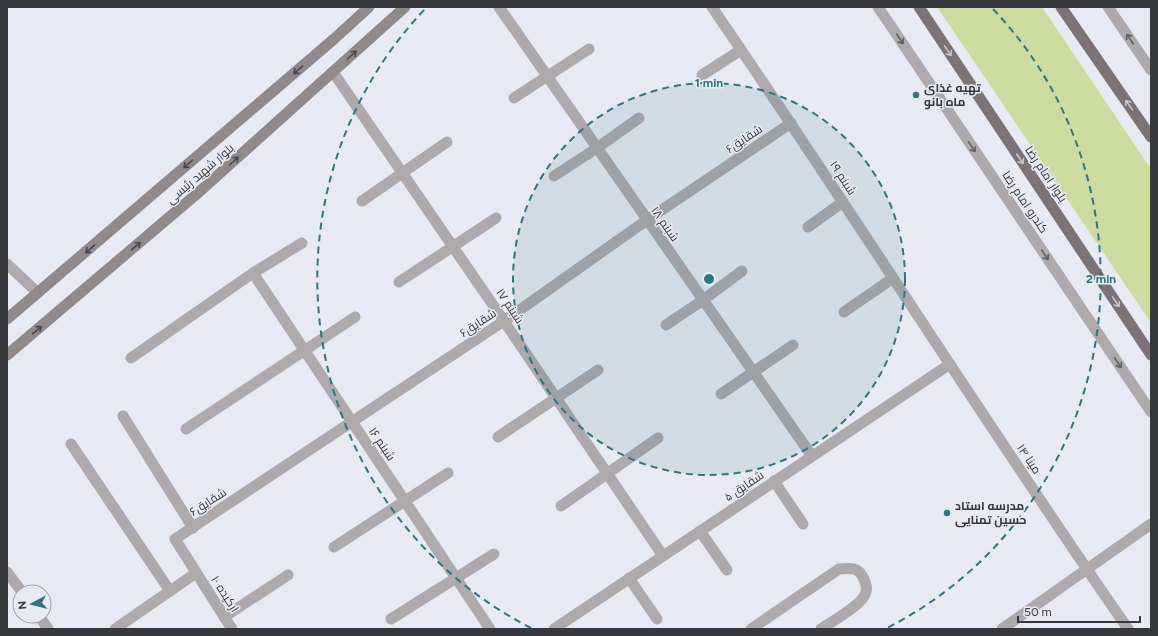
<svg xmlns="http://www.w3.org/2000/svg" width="1158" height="636" viewBox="0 0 1158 636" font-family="Figtree,Cairo,sans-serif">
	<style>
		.green { fill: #cbdc9e }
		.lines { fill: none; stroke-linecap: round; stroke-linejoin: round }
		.minor { stroke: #aea9aa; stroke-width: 11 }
		.tertiary { stroke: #aea9aa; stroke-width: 11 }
		.secondary { stroke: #908a8b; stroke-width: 11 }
		.primary { stroke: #7b7375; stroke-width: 11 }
		.oneway { stroke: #616062 }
		.oneway2 { stroke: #c7c6cc }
		.oneway3 { stroke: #49484b }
		.ring { fill: none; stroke: #2e777e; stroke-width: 2; stroke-dasharray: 7 5 }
		.poi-dot { fill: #2e777e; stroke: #e7eaf2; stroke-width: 1.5 }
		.labels { text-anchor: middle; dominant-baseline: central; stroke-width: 3; stroke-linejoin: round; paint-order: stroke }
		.poi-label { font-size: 12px; font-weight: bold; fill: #37383b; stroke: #e7eaf2; text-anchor: start }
		.street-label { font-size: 12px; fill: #37383b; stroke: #e7eaf2 }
		.centre { fill: #2e777e; stroke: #e7eaf2; stroke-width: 2 }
		.ring-label { font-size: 12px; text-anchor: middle; font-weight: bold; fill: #2e777e; stroke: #e7eaf2; stroke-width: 3; stroke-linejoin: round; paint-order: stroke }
	</style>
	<rect width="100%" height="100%" fill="#e7eaf2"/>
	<polygon class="green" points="937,7 1042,7 1151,169 1151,323"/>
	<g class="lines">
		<g class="minor">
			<polyline points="499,7 812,456"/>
			<path d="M 712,7 C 853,213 986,424 1128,629"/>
			<polyline points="878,7 1151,412"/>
			<polyline points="1108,7 1151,70"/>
			<polyline points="333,72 504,321 663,556"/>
			<polyline points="702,75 741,50"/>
			<polyline points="514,98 589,49"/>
			<polyline points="554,176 597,148 639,118"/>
			<polyline points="362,201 447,142"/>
			<polyline points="808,227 843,202"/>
			<polyline points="253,273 490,629"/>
			<polyline points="399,282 496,218"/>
			<polyline points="844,312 893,278"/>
			<polyline points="666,325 703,300 742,271"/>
			<polyline points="131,358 253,273 302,243"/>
			<polyline points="721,394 793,345"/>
			<polyline points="123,416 193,528"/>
			<polyline points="186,429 355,317"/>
			<polyline points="498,437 598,370"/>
			<polyline points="71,444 170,591"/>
			<polyline points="774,481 803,524"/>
			<polyline points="561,506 658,438"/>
			<polyline points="700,531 727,570"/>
			<polyline points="334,547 448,473"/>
			<polyline points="7,572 22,592"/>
			<polyline points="629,578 657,619"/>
			<polyline points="39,616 48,629"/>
			<polyline points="224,617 288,575"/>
			<polyline points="391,619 494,554"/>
			<polyline points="115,629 196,573"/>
			<polyline points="232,629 175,539 504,321 647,220 791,123"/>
			<polyline points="554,629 950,364"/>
			<path d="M 751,629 L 839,569 C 850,568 858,567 863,577 C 865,581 867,588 866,592 C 863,605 832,621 821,629"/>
			<polyline points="1002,629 1151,524"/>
		</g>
		<polyline class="tertiary" points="7,264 38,293"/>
		<g class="secondary">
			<polyline points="7,319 334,39 369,7"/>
			<polyline points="7,355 199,192 405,7"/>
		</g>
		<g class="primary">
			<polyline points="919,7 1151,355"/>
			<polyline points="1061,7 1151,137"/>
		</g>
	</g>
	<defs><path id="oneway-shaft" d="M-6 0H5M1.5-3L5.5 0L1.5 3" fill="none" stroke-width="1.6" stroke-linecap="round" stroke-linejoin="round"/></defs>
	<g class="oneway">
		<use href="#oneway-shaft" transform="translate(900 39) rotate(56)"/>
		<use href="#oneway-shaft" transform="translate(1130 39) rotate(-124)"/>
		<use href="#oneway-shaft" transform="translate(972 147) rotate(56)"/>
		<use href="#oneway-shaft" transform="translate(1045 255) rotate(56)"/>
		<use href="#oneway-shaft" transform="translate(1118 363) rotate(56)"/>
	</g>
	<g class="oneway2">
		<use href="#oneway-shaft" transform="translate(948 51) rotate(56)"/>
		<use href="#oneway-shaft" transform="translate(1129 105) rotate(-125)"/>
		<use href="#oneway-shaft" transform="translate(1020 159) rotate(56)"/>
		<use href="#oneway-shaft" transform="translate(1116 302) rotate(56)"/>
	</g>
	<g class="oneway3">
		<use href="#oneway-shaft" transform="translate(352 55) rotate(-42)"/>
		<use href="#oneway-shaft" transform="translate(298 70) rotate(139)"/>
		<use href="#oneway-shaft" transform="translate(234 161) rotate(-42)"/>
		<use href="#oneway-shaft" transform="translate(188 164) rotate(139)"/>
		<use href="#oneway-shaft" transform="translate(136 246) rotate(-40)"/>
		<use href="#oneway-shaft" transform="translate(90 249) rotate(139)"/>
		<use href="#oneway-shaft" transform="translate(37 330) rotate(-40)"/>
	</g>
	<circle cx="709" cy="279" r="196" fill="#2e777e" fill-opacity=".12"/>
	<g class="ring">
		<circle cx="709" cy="279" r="196"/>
		<path d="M531 628A392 392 0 0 1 425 9M993 9A392 392 0 0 1 887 628"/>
	</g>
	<g class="poi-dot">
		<circle cx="916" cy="95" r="4"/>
		<circle cx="947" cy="513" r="4"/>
	</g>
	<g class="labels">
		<g class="poi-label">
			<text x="924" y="88">تهیه غذای<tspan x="924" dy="14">ماه بانو</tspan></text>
			<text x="955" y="506">مدرسه استاد<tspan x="955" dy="14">حسین تمنایی</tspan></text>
		</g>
		<g class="street-label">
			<text transform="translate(744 139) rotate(-34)">شقایق۶</text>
			<text transform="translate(200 174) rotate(-41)">بلوار شهید رئیسی</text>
			<text transform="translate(1046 174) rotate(56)">بلوار امام رضا</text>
			<text transform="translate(843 178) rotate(57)">شبنم ۱۹</text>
			<text transform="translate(1025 202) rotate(56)">کندرو امام رضا</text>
			<text transform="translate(665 224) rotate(55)">شبنم ۱۸</text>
			<text transform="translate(510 306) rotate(56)">شبنم ۱۷</text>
			<text transform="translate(478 323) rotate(-34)">شقایق۶</text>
			<text transform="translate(382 444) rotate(56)">شبنم ۱۶</text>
			<text transform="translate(1029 459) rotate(56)">مینا ۱۴</text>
			<text transform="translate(744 486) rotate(-34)">شقایق ۵</text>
			<text transform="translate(208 502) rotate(-33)">شقایق۶</text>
			<text transform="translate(225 594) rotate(58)">ارکیده ۱۰</text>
		</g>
	</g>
	<circle cx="709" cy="279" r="6" class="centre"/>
	<g class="ring-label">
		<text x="709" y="87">1 min</text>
		<text x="1101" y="283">2 min</text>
	</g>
	<rect width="1158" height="636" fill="none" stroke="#37383b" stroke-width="16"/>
	<g transform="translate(32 604) rotate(263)"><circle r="19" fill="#e7eaf2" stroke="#a1a3a9"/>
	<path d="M0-3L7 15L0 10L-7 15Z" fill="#2e777e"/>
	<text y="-6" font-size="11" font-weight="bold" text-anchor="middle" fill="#37383b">N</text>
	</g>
	<path d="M1018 616v6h122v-6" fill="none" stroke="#37383b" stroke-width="2"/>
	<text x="1024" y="616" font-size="12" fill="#37383b" stroke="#e7eaf2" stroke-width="3" paint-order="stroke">50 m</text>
</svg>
